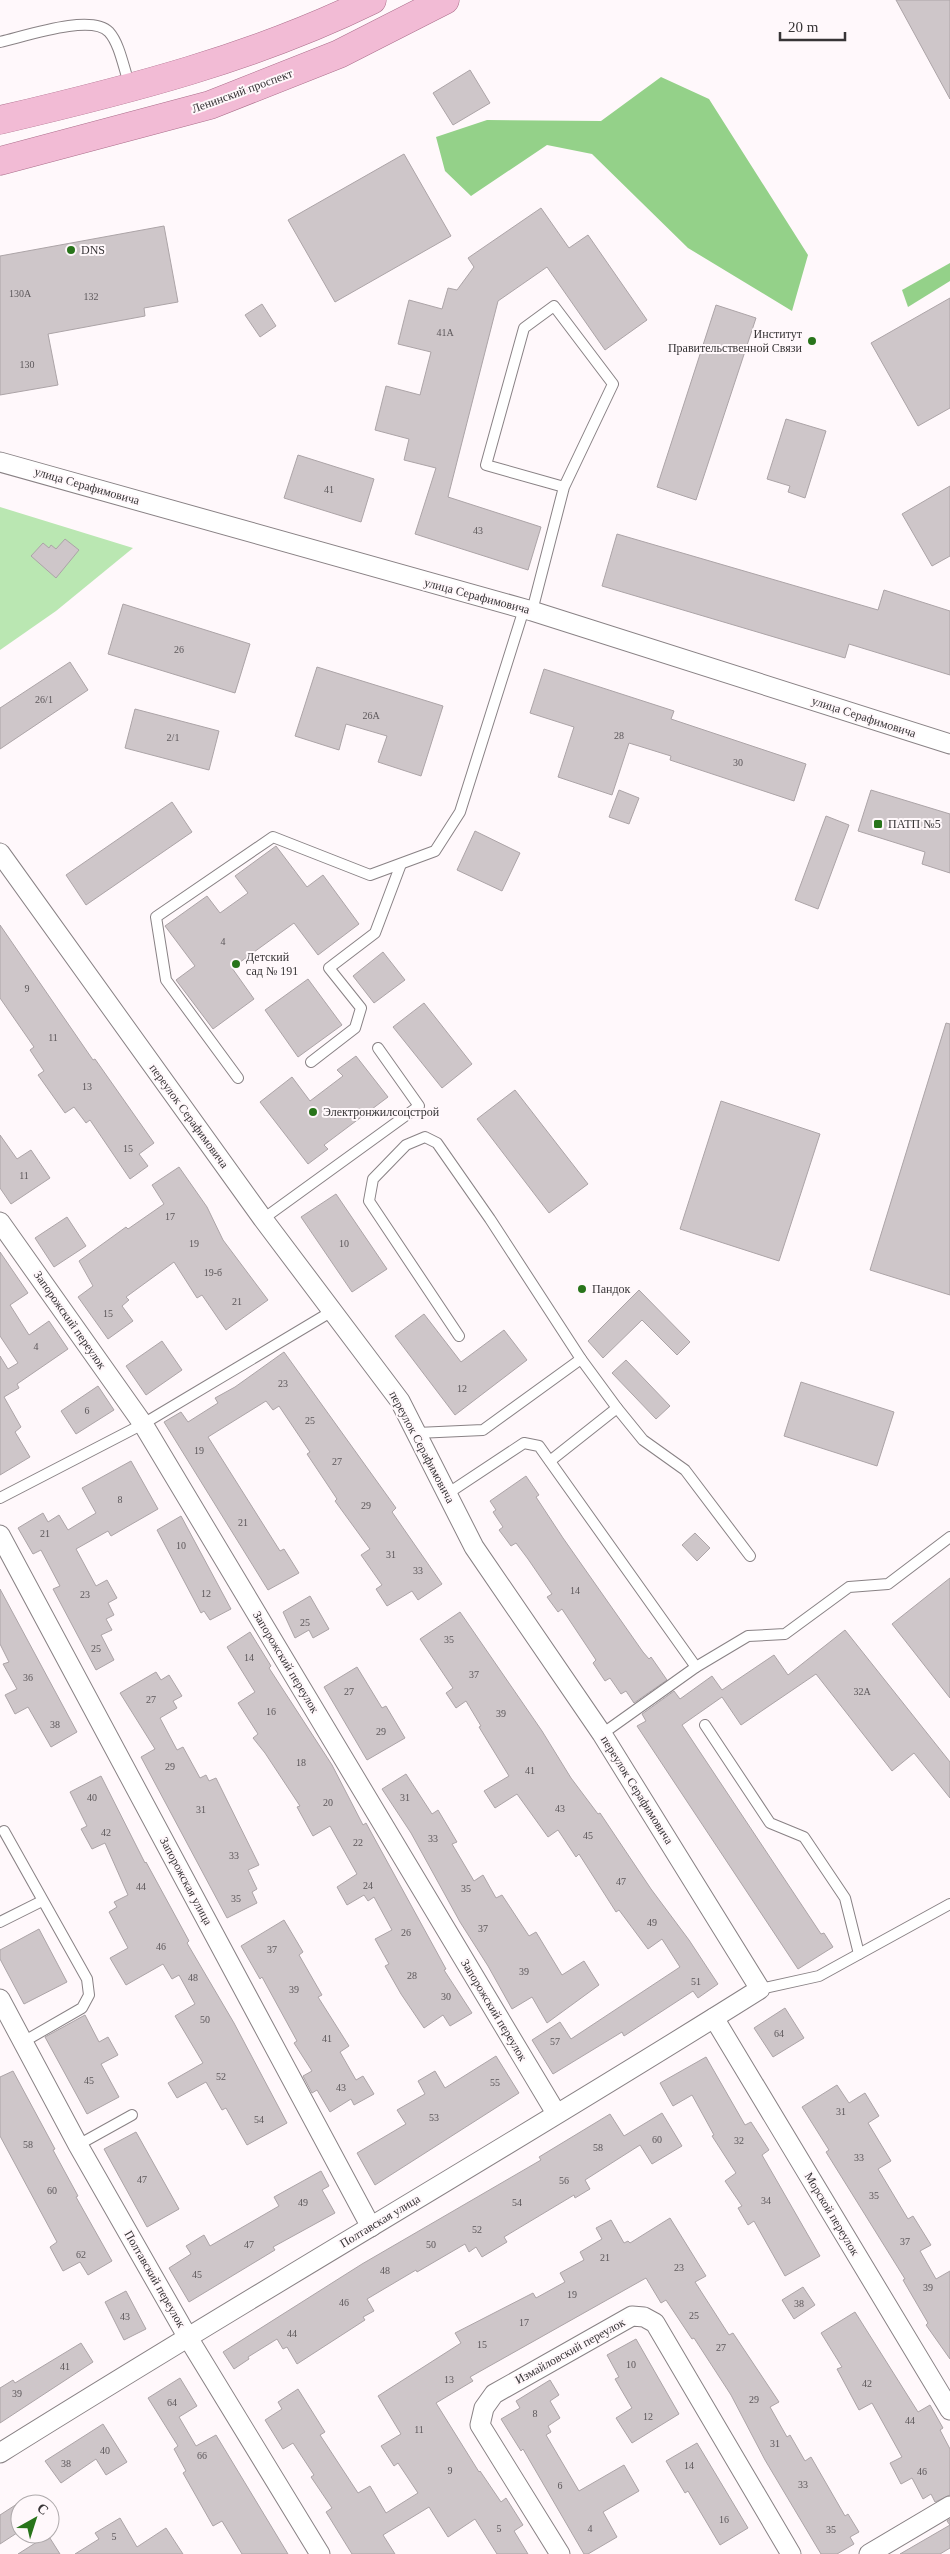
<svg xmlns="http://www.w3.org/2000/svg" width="950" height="2554" viewBox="0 0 950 2554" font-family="Georgia,serif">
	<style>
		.green { fill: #bae7b2 }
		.forest { fill: #94d189 }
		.building { fill: #cec6c9; stroke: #aca4a7 }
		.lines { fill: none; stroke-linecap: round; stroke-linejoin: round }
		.lane-casing { stroke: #898285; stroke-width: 12 }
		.street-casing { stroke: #898285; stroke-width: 21 }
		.primary-casing { stroke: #ab6e8b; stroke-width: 29 }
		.lane { stroke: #fff; stroke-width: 10 }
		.street { stroke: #fff; stroke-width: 19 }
		.primary { stroke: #f2bbd5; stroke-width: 28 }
		.poi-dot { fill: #28741a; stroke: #fff8fb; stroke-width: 2 }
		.labels { text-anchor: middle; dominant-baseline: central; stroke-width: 4; stroke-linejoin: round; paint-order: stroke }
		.number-label { font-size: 10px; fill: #5d585b }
		.street-label { font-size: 12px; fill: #373436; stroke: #fff8fb }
		.poi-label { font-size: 12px; fill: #373436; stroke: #fff8fb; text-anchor: start }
	</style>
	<rect width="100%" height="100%" fill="#fff8fb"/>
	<polygon class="green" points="0,507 133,548 56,611 0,650"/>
	<g class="forest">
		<polygon points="661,77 709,99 808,255 792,311 688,248 592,154 547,145 471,196 445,171 436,137 487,120 601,121"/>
		<polygon points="950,263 950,281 908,307 902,290"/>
	</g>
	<g class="building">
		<polygon points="896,0 950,0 950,99"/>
		<polygon points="470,70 490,103 453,125 433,93"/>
		<polygon points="404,154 451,236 335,302 288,220"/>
		<polygon points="541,208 569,248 588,235 647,320 605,350 547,267 498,301 448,497 541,527 528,570 415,534 436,468 404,460 409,439 375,430 386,386 420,395 431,352 398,344 409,300 442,309 448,288 457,290 474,267 468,258"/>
		<polygon points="164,226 178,302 144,308 145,316 48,334 58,385 0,395 0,256"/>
		<polygon points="950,298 950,408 918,426 871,343"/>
		<polygon points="262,304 276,326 260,337 245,315"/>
		<polygon points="716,305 756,318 696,500 657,487"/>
		<polygon points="786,419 826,431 805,498 788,492 790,486 767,479"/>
		<polygon points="298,455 374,479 361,522 284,498"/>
		<polygon points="950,486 950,556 932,566 902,514"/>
		<polygon points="617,534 878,610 884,590 950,611 950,675 849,644 845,658 602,586"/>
		<polygon points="65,539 79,550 56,578 31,556 43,543 49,548 51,545 56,549"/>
		<polygon points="123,604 250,644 235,693 108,654"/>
		<polygon points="70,662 88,690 0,749 0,708"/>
		<polygon points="317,667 443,706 421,776 378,762 387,736 346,724 339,750 295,736"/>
		<polygon points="544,669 674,711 671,719 806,764 794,801 670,760 671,756 629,743 612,795 558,777 574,727 530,713"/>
		<polygon points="135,709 219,731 209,770 125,748"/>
		<polygon points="619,790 639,798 629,824 609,817"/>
		<polygon points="871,790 950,814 950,873 922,864 925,852 858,831"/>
		<polygon points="172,802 192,832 86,905 66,875"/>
		<polygon points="826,816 849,825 818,909 795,900"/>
		<polygon points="475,831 520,853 502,891 457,870"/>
		<polygon points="276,846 307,887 323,875 359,924 318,955 294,923 232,968 254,999 213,1029 176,980 195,966 165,926 207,896 220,913 248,893 235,876"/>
		<polygon points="0,925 93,1060 95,1059 154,1143 139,1154 148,1166 130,1179 90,1120 86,1123 74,1107 65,1113 38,1075 44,1071 30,1050 34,1047 0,998"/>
		<polygon points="383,952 405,980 374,1003 353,976"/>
		<polygon points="308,979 342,1025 298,1057 265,1010"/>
		<polygon points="424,1003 472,1064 442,1088 393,1027"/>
		<polygon points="946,1023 950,1024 950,1295 870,1270"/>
		<polygon points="356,1056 388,1097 324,1145 328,1149 308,1164 260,1102 292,1077 310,1101 343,1076 337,1070"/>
		<polygon points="515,1090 588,1184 549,1213 477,1119"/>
		<polygon points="721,1101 820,1134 779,1261 680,1229"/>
		<polygon points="0,1135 17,1159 31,1150 50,1178 11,1204 0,1188"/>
		<polygon points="179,1167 207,1207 223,1240 268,1300 226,1330 202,1295 197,1298 174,1262 126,1297 129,1300 122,1306 133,1321 108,1339 78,1297 93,1286 79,1261 126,1227 128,1229 164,1204 152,1185"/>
		<polygon points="336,1194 387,1269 352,1292 301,1217"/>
		<polygon points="67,1217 86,1246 54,1267 35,1238"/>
		<polygon points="0,1252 28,1293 10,1305 29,1335 49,1321 68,1349 17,1384 19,1388 4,1397 21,1427 15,1432 30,1457 0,1475 0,1356 8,1369 18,1363 0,1336"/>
		<polygon points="639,1290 690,1342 677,1355 642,1320 603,1358 588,1341"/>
		<polygon points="424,1314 461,1362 504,1330 527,1360 455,1415 395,1336"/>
		<polygon points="162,1341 182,1370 146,1395 126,1366"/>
		<polygon points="284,1352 396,1508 392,1512 442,1584 418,1600 412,1591 387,1606 376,1589 382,1585 361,1555 370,1549 335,1501 337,1499 307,1454 310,1452 279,1406 273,1410 266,1401 208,1437 280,1551 284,1549 299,1573 268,1590 164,1422 181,1412 188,1422 218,1403 215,1398 235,1387"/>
		<polygon points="626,1360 670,1406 656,1419 612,1373"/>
		<polygon points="801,1382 894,1412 877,1466 784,1436"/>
		<polygon points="98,1386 114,1410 76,1434 61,1411"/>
		<polygon points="131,1461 158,1509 111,1536 108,1531 76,1549 96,1586 107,1580 117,1598 108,1603 114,1615 106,1619 112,1630 101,1635 114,1660 96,1670 53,1589 60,1586 41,1550 33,1554 18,1528 43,1513 48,1522 59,1515 68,1530 96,1513 82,1488"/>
		<polygon points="526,1476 539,1495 536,1497 563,1538 643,1652 649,1659 651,1657 667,1680 634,1703 626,1691 621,1694 610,1678 605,1681 593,1663 596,1660 562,1609 558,1612 547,1597 552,1594 528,1559 516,1543 511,1546 499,1530 503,1527 493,1512 496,1510 490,1501"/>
		<polygon points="181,1516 231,1609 210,1620 204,1611 201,1613 157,1530"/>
		<polygon points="695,1533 710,1548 697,1561 682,1545"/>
		<polygon points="950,1578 950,1698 892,1624"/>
		<polygon points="0,1589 77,1732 51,1747 28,1707 15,1714 5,1695 17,1689 3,1664 9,1662 0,1644"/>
		<polygon points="310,1596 329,1629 313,1638 309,1630 295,1638 283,1612"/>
		<polygon points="460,1612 542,1731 571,1778 598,1814 600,1813 651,1889 689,1940 718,1984 698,1998 693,1991 624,2036 622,2032 553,2074 532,2040 560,2022 571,2039 680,1967 662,1939 648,1949 619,1910 616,1912 579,1854 576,1857 558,1830 548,1837 517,1794 495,1808 484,1791 509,1776 479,1727 481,1726 466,1701 456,1708 446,1693 453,1688 420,1639"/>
		<polygon points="845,1630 950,1762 950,1798 914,1753 892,1771 816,1674 741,1725 722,1697 682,1725 821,1934 824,1933 833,1947 798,1969 637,1726 646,1721 642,1714 674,1691 680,1699 712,1676 722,1690 774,1655 788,1675"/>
		<polygon points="250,1632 271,1666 269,1668 332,1765 363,1825 366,1823 446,1969 444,1970 472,2013 450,2026 443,2015 424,2028 401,1994 385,1966 389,1964 375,1939 392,1930 374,1897 368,1901 364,1895 347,1905 337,1887 357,1874 330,1826 313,1836 297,1807 300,1806 265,1753 253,1738 258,1734 238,1703 255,1692 227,1647"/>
		<polygon points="357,1667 382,1708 386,1706 405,1738 367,1760 324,1687"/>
		<polygon points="156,1672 161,1680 169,1675 182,1696 173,1701 177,1708 160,1718 177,1750 183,1747 200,1778 206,1775 209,1781 216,1778 259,1865 248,1870 257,1889 252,1892 257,1903 227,1918 141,1757 155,1749 120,1693"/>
		<polygon points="406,1774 432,1814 438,1810 457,1842 452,1844 474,1881 483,1875 496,1898 502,1895 529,1936 536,1932 562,1975 584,1961 599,1985 547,2023 532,1997 512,2009 488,1966 460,1922 411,1833 382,1789"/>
		<polygon points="101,1776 145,1863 146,1862 189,1941 187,1943 234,2023 287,2123 247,2145 226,2108 222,2110 206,2082 177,2098 168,2083 203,2063 175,2016 195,2004 179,1975 172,1979 163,1964 126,1985 110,1958 128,1948 109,1912 117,1907 114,1902 128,1895 105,1843 92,1849 81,1829 87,1826 70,1792"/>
		<polygon points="284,1920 303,1952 299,1955 322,1995 318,1997 349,2046 340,2052 356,2080 363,2076 374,2094 354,2105 351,2099 330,2112 317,2090 312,2093 303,2076 312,2071 294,2043 297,2041 262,1977 260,1979 241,1946"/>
		<polygon points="39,1929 67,1982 24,2004 0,1959 0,1950"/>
		<polygon points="785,2008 804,2038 773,2057 754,2028"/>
		<polygon points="85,2015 99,2042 108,2037 118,2055 101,2064 119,2097 87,2114 45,2037"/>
		<polygon points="496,2056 519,2093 375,2185 357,2153 406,2124 397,2110 425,2094 418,2081 435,2071 445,2088"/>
		<polygon points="706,2057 745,2125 751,2122 769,2150 762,2155 820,2256 785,2276 754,2221 748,2225 738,2208 742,2206 725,2181 736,2173 712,2136 714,2135 692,2095 673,2106 660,2083"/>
		<polygon points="13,2071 55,2149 53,2150 78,2196 76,2197 112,2261 88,2275 80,2262 63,2271 50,2247 57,2242 0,2136 0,2077"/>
		<polygon points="837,2085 849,2103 865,2093 879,2116 868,2123 891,2161 878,2169 908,2219 913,2216 931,2245 920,2251 936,2279 950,2271 950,2359 926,2325 928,2323 903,2280 905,2279 826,2152 829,2150 802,2107"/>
		<polygon points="662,2113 682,2146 652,2164 640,2145 585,2180 590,2189 575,2198 574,2195 504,2237 507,2242 482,2257 476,2247 469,2252 465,2244 417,2272 416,2270 367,2299 374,2311 363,2317 365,2320 297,2364 287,2347 283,2349 277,2339 248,2357 249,2359 234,2369 223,2352 362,2264 541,2160 539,2157 610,2114 624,2136"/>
		<polygon points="136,2132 179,2209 147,2227 104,2149"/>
		<polygon points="321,2171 329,2186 322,2190 335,2213 273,2247 275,2250 189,2302 169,2268 191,2254 186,2246 204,2235 210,2246 279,2206 274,2197"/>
		<polygon points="670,2218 706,2276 695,2282 729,2335 733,2333 779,2402 770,2407 787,2437 790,2435 805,2461 811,2457 845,2516 848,2514 859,2532 850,2537 854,2544 837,2554 821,2554 765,2460 731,2395 694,2338 692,2339 666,2300 661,2303 646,2278 470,2377 473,2381 436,2403 479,2472 480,2471 501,2502 506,2498 523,2525 514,2531 528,2554 497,2554 475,2519 448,2537 429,2507 383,2535 395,2554 352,2554 326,2512 332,2508 311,2477 314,2475 293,2443 283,2449 265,2420 282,2409 278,2402 298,2389 325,2432 320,2435 358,2493 370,2486 386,2513 418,2493 398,2463 394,2466 381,2446 401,2434 378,2396 461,2343 455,2333 533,2293 536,2298 565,2282 560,2273 584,2260 580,2252 602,2239 596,2228 611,2220 624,2243 628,2241 630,2243"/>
		<polygon points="803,2287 815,2305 794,2319 782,2300"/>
		<polygon points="126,2291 146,2329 124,2340 105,2302"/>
		<polygon points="855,2312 918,2412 930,2405 943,2428 940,2430 950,2449 950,2495 935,2502 931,2494 923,2499 912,2478 901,2484 890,2463 902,2457 872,2403 859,2410 837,2369 842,2367 821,2333"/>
		<polygon points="636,2339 679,2414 632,2443 616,2418 632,2408 615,2379 619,2377 607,2355"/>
		<polygon points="81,2343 93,2362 0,2423 0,2388 13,2380 15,2383"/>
		<polygon points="180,2378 197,2406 179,2417 196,2446 216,2435 288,2554 242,2554 222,2521 213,2526 183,2473 186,2471 174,2449 178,2446 148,2398"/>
		<polygon points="550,2380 559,2395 550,2401 560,2418 548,2426 551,2432 546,2435 579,2491 624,2465 639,2491 603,2512 617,2537 588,2554 584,2554 523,2449 521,2451 501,2419 520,2408 516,2401"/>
		<polygon points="103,2424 127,2462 106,2475 96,2459 61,2483 45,2461"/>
		<polygon points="697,2443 748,2528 720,2545 688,2491 685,2493 666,2461"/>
		<polygon points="20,2502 20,2531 0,2544 0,2515"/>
		<polygon points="120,2518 137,2547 166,2528 183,2554 75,2554 99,2539 95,2533"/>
		<polygon points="950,2519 950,2548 940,2554 900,2554 950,2525 947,2521"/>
		<polygon points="48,2535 60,2554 18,2554"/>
	</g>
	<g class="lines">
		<defs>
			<g id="lane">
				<path d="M 0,42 C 23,37 91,13 109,32 C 120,44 124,70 130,86"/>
				<polyline points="532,611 564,487 613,384 554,306 524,328 486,465 564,487"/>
				<polyline points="311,1062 355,1028 361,1008 329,968 375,933 401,864"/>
				<polyline points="238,1078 166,980 156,917 273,837 370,875 435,851 460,812 524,609"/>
				<polyline points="263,1219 419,1106 378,1048"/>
				<polyline points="459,1336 369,1201 373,1179 406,1145 425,1137 437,1143 490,1219 581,1359 617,1408 643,1440 685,1470 750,1556"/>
				<polyline points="417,1433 483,1430 581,1359"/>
				<polyline points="550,1461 617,1408"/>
				<polyline points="447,1494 524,1443 539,1446 696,1667"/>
				<polyline points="0,1498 143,1424 334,1310"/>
				<polyline points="705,1725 770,1823 804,1837 845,1898 859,1954"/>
				<polyline points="602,1734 696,1667 748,1636 785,1634 849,1587 888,1584 950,1537"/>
				<polyline points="4,1831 87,1979 89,1995 82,2008 23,2042"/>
				<polyline points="0,1922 42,1901"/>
				<polyline points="760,1989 819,1976 950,1904"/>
				<polyline points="78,2145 132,2115"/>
			</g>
			<g id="street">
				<polyline points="0,462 532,611 950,744"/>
				<path d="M 0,853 L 263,1219 L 400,1401 L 474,1547 L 602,1734 L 760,1989 C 509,2147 252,2295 0,2453"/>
				<polyline points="0,1222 143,1424 556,2113"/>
				<polyline points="0,1535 371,2227"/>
				<polyline points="0,1999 78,2145 187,2336 320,2554"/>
				<polyline points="714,2018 950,2410"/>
				<polyline points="560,2554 480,2425 484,2408 494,2394 632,2316 644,2317 655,2323 791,2554"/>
				<polyline points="869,2554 950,2506"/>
			</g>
			<g id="primary">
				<path d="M 0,120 C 128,90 254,58 372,0"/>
				<polyline points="0,161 210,105 339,54 445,0"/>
			</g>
		</defs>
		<use href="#lane" class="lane-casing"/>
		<use href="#street" class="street-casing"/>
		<use href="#primary" class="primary-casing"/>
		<use href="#lane" class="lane"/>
		<use href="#street" class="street"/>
		<use href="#primary" class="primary"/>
	</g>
	<g class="poi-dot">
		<circle cx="71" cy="250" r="5"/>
		<circle cx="812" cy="341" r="5"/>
		<rect x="873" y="819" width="10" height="10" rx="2.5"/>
		<circle cx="236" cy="964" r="5"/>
		<circle cx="313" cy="1112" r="5"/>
		<circle cx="582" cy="1289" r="5"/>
	</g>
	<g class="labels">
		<g class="number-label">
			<text x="20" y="293">130А</text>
			<text x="91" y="296">132</text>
			<text x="445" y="332">41А</text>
			<text x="27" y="364">130</text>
			<text x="329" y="489">41</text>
			<text x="478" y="530">43</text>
			<text x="179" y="649">26</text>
			<text x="44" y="699">26/1</text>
			<text x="371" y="715">26А</text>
			<text x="619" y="735">28</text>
			<text x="173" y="737">2/1</text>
			<text x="738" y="762">30</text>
			<text x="223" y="941">4</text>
			<text x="27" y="988">9</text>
			<text x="53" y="1037">11</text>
			<text x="87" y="1086">13</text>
			<text x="128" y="1148">15</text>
			<text x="24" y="1175">11</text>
			<text x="170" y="1216">17</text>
			<text x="194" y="1243">19</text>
			<text x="344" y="1243">10</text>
			<text x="213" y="1272">19-б</text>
			<text x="237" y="1301">21</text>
			<text x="108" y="1313">15</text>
			<text x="36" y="1346">4</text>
			<text x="283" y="1383">23</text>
			<text x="462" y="1388">12</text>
			<text x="87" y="1410">6</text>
			<text x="310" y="1420">25</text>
			<text x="199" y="1450">19</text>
			<text x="337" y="1461">27</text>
			<text x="120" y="1499">8</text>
			<text x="366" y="1505">29</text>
			<text x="243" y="1522">21</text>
			<text x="45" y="1533">21</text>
			<text x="181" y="1545">10</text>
			<text x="391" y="1554">31</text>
			<text x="418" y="1570">33</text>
			<text x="575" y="1590">14</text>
			<text x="206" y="1593">12</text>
			<text x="85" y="1594">23</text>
			<text x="305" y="1622">25</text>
			<text x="449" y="1639">35</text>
			<text x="96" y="1648">25</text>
			<text x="249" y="1657">14</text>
			<text x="474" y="1674">37</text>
			<text x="28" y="1677">36</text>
			<text x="349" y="1691">27</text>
			<text x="862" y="1691">32А</text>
			<text x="151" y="1699">27</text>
			<text x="271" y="1711">16</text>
			<text x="501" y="1713">39</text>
			<text x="55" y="1724">38</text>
			<text x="381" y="1731">29</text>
			<text x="301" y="1762">18</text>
			<text x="170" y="1766">29</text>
			<text x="530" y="1770">41</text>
			<text x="92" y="1797">40</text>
			<text x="405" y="1797">31</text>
			<text x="328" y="1802">20</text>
			<text x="560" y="1808">43</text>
			<text x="201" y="1809">31</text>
			<text x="106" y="1832">42</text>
			<text x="588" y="1835">45</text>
			<text x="433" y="1838">33</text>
			<text x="358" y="1842">22</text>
			<text x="234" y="1855">33</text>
			<text x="621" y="1881">47</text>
			<text x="368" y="1885">24</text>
			<text x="141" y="1886">44</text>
			<text x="466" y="1888">35</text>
			<text x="236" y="1898">35</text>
			<text x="652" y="1922">49</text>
			<text x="483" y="1928">37</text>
			<text x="406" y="1932">26</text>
			<text x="161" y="1946">46</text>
			<text x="272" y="1949">37</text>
			<text x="524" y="1971">39</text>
			<text x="412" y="1975">28</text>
			<text x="193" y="1977">48</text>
			<text x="696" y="1981">51</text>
			<text x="294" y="1989">39</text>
			<text x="446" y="1996">30</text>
			<text x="205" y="2019">50</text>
			<text x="779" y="2033">64</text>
			<text x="327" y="2038">41</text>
			<text x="555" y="2041">57</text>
			<text x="221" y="2076">52</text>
			<text x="89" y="2080">45</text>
			<text x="495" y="2082">55</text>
			<text x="341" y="2087">43</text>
			<text x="841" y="2111">31</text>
			<text x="434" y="2117">53</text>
			<text x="259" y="2119">54</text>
			<text x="657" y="2139">60</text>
			<text x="739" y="2140">32</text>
			<text x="28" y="2144">58</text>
			<text x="598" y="2147">58</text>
			<text x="859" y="2157">33</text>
			<text x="142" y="2179">47</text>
			<text x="564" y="2180">56</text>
			<text x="52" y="2190">60</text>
			<text x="874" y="2195">35</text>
			<text x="766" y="2200">34</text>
			<text x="303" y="2202">49</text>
			<text x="517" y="2202">54</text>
			<text x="477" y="2229">52</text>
			<text x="905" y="2241">37</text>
			<text x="249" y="2244">47</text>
			<text x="431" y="2244">50</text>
			<text x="81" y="2254">62</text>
			<text x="605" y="2257">21</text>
			<text x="679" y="2267">23</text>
			<text x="385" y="2270">48</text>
			<text x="197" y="2274">45</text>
			<text x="928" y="2287">39</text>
			<text x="572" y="2294">19</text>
			<text x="344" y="2302">46</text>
			<text x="799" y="2303">38</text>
			<text x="694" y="2315">25</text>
			<text x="125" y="2316">43</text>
			<text x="524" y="2322">17</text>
			<text x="292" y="2333">44</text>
			<text x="482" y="2344">15</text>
			<text x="721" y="2347">27</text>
			<text x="631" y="2364">10</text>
			<text x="65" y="2366">41</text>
			<text x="449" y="2379">13</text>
			<text x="867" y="2383">42</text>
			<text x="17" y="2393">39</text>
			<text x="754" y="2399">29</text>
			<text x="172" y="2402">64</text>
			<text x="535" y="2413">8</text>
			<text x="648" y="2416">12</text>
			<text x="910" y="2420">44</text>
			<text x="419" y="2429">11</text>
			<text x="775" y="2443">31</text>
			<text x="105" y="2450">40</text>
			<text x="202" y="2455">66</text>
			<text x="66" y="2463">38</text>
			<text x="689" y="2465">14</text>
			<text x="450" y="2470">9</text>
			<text x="922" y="2471">46</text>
			<text x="803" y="2484">33</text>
			<text x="560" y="2485">6</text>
			<text x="724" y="2519">16</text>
			<text x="499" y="2528">5</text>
			<text x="590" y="2528">4</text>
			<text x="831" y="2529">35</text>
			<text x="114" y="2536">5</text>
		</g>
		<g class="street-label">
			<text transform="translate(242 91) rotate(-20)">Ленинский проспект</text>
			<text transform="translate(87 486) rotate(16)">улица Серафимовича</text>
			<text transform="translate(477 596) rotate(15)">улица Серафимовича</text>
			<text transform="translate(864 717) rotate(18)">улица Серафимовича</text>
			<text transform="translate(189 1116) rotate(54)">переулок Серафимовича</text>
			<text transform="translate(70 1320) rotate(55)">Запорожский переулок</text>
			<text transform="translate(422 1447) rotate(62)">переулок Серафимовича</text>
			<text transform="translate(286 1662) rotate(59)">Запорожский переулок</text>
			<text transform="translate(637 1790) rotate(58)">переулок Серафимовича</text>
			<text transform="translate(186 1881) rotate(62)">Запорожская улица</text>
			<text transform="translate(494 2010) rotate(59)">Запорожский переулок</text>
			<text transform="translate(832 2214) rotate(59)">Морской переулок</text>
			<text transform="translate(380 2221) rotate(-31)">Полтавская улица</text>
			<text transform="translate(155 2279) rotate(60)">Полтавский переулок</text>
			<text transform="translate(570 2351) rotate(-29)">Измайловский переулок</text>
		</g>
		<g class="poi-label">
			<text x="81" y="250">DNS</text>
			<text x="802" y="334" text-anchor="end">Институт<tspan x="802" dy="14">Правительственной Связи</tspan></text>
			<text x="888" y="824">ПАТП №5</text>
			<text x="246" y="957">Детский<tspan x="246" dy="14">сад № 191</tspan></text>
			<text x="323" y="1112">Электронжилсоцстрой</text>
			<text x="592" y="1289">Пандок</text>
		</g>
	</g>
	<g transform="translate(35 2519) rotate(39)"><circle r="24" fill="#fff8fb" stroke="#afaaac"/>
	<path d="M0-4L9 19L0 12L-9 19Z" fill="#28741a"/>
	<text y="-8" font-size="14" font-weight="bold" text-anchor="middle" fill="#373436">С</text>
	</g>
	<path d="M780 32v8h65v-8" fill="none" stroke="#373436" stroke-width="2.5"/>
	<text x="788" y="32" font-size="15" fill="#373436" stroke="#fff8fb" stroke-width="4" paint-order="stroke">20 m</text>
</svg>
